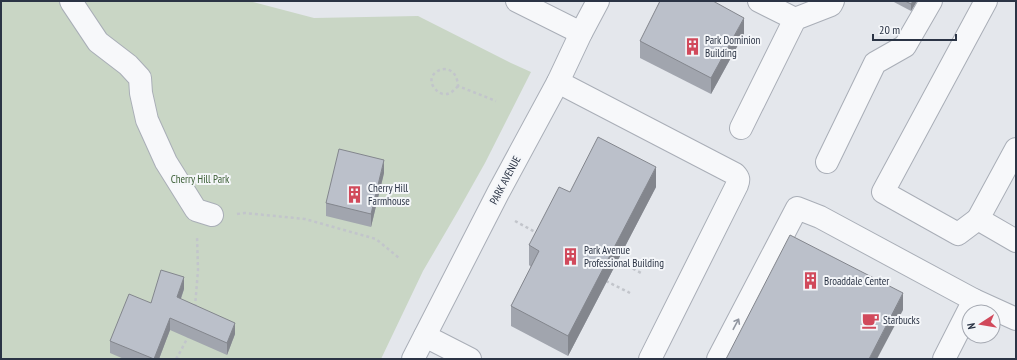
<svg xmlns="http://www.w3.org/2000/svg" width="1017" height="360" viewBox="0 0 1017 360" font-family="'PT Sans Narrow',sans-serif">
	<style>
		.green { fill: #c9d6c5 }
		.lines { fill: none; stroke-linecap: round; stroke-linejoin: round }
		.minor-casing { stroke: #a9aeb7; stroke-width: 24 }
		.path { stroke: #c2c5cb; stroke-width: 2.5; stroke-dasharray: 3 3; stroke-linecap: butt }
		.minor { stroke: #f7f8fa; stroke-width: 22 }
		.wall { fill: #a1a5ae }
		.shaded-wall { fill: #83868d }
		.building { fill: #bbc0ca; stroke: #83868d }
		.oneway { stroke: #9196a0 }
		.labels { text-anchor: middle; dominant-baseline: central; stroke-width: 4; stroke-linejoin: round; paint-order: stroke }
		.poi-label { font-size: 11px; fill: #2b3445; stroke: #f4f6f9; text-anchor: start }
		.park-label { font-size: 11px; fill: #3f6138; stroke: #f4f6f9 }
		.street-label { font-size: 11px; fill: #2b3445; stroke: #f4f6f9 }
	</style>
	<rect width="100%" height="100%" fill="#e4e7ec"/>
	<polygon class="green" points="1,1 249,1 314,18 418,16 511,63 531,72 485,163 458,211 423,271 381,359 1,359"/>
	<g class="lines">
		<defs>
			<g id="minor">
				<polyline points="71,1 72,3 98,42 128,65 140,78 141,93 147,120 166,162 196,210 212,215"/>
				<polyline points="517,1 581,33"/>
				<polyline points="759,1 795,19"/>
				<path d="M 558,82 L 735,174 C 739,178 739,180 737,185 L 650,359"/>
				<polyline points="741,128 795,19 831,5 833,1"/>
				<polyline points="1016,149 978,219 1016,241"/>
				<polyline points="827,162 875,63 905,46 931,1"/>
				<polyline points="978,219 958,234 883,192 986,1"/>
				<polyline points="974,300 1016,319"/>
				<polyline points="425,336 470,359"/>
				<polyline points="413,359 498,193 558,82 581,33 598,1"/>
				<polyline points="718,359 797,208 820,217 974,300 944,359"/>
			</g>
		</defs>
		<use href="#minor" class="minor-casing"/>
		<g class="path">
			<path d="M 458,86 C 453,91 450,95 443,94 C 438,93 436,90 433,86 C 424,71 456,57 458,86 L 496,101"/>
			<polyline points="237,214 245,213 305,219 376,239 399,258"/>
			<polyline points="515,221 537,233"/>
			<polyline points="617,260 641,273"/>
			<polyline points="606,281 630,293"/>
			<polyline points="195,307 198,270 197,236"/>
			<polyline points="176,359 178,356 189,335"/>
		</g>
		<use href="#minor" class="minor"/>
	</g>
	<g class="wall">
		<polygon points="892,1 917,1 911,11"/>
		<polygon points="744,34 711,94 640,58 640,41"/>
		<polygon points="384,173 371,227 326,216 326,203"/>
		<polygon points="656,187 568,356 511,326 511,306 531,267 529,265 529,245 570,192"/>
		<polygon points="184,289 181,299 235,334 227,355 170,330 159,359 124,359 110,353 110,341 151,303"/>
	</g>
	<g class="shaded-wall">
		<polygon points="913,1 917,1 911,11 911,4"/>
		<polygon points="744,18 744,34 711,94 711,78"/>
		<polygon points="384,160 384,173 371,227 371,214"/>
		<polygon points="656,167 656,187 568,356 568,336"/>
		<polygon points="184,277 184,289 177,309 177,297"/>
		<polygon points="903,293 903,310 877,359 869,359"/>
		<polygon points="170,318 170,330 159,359 154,359"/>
		<polygon points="235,323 235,334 227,355 227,343"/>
	</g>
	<g class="building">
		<polygon points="660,1 713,1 744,18 711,78 640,41"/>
		<polygon points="905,1 913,1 911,4"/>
		<polygon points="598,137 656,167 568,336 511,306 539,251 529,245 559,187 570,192"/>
		<polygon points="339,149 384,160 371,214 326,203"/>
		<polygon points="790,235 903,293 869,359 726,359"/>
		<polygon points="161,270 184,277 177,297 235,323 227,343 170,318 154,359 110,341 129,294 151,303"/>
	</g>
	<defs><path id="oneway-shaft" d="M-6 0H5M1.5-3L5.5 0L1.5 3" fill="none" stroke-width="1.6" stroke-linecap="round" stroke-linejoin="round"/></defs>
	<use class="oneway" href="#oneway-shaft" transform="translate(736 324) rotate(-62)"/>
	<defs>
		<symbol id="building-bare" viewBox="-9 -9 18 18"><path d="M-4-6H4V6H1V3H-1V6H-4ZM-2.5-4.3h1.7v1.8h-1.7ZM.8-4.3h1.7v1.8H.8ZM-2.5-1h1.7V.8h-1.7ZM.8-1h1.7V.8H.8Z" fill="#d1495b" stroke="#f4f6f9" stroke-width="2.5" paint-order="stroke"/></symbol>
		<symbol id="cafe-bare" viewBox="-9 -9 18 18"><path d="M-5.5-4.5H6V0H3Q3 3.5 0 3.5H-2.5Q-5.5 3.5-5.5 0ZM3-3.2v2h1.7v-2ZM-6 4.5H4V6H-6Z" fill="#d1495b" stroke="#f4f6f9" stroke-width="2.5" paint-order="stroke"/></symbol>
	</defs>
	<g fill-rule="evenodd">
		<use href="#building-bare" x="680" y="34" width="25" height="25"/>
		<use href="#building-bare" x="342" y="182" width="25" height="25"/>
		<use href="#building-bare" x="558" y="244" width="25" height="25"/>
		<use href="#building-bare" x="798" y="268" width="25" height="25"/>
		<use href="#cafe-bare" x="858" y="308" width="25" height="25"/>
	</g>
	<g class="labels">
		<g class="poi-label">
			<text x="705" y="40">Park Dominion<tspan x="705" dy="13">Building</tspan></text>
			<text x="368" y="188">Cherry Hill<tspan x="368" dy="13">Farmhouse</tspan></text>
			<text x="584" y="250">Park Avenue<tspan x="584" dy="13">Professional Building</tspan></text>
			<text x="824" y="281">Broaddale Center</text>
			<text x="883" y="320">Starbucks</text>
		</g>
		<g class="park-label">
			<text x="200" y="179">Cherry Hill Park</text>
		</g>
		<g class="street-label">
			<text transform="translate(505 180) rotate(-62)">PARK AVENUE</text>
		</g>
	</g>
	<rect width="1017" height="360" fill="none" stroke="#2b3445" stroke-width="4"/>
	<g transform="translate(981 324) rotate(258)"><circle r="19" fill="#f4f6f9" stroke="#a4a8b1"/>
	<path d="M0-3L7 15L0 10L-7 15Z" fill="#d1495b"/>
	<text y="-6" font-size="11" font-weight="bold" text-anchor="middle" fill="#2b3445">N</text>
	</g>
	<path d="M873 34v6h83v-6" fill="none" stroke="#2b3445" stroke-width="2"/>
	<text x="879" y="34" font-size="12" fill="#2b3445" stroke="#f4f6f9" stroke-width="3" paint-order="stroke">20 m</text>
</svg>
